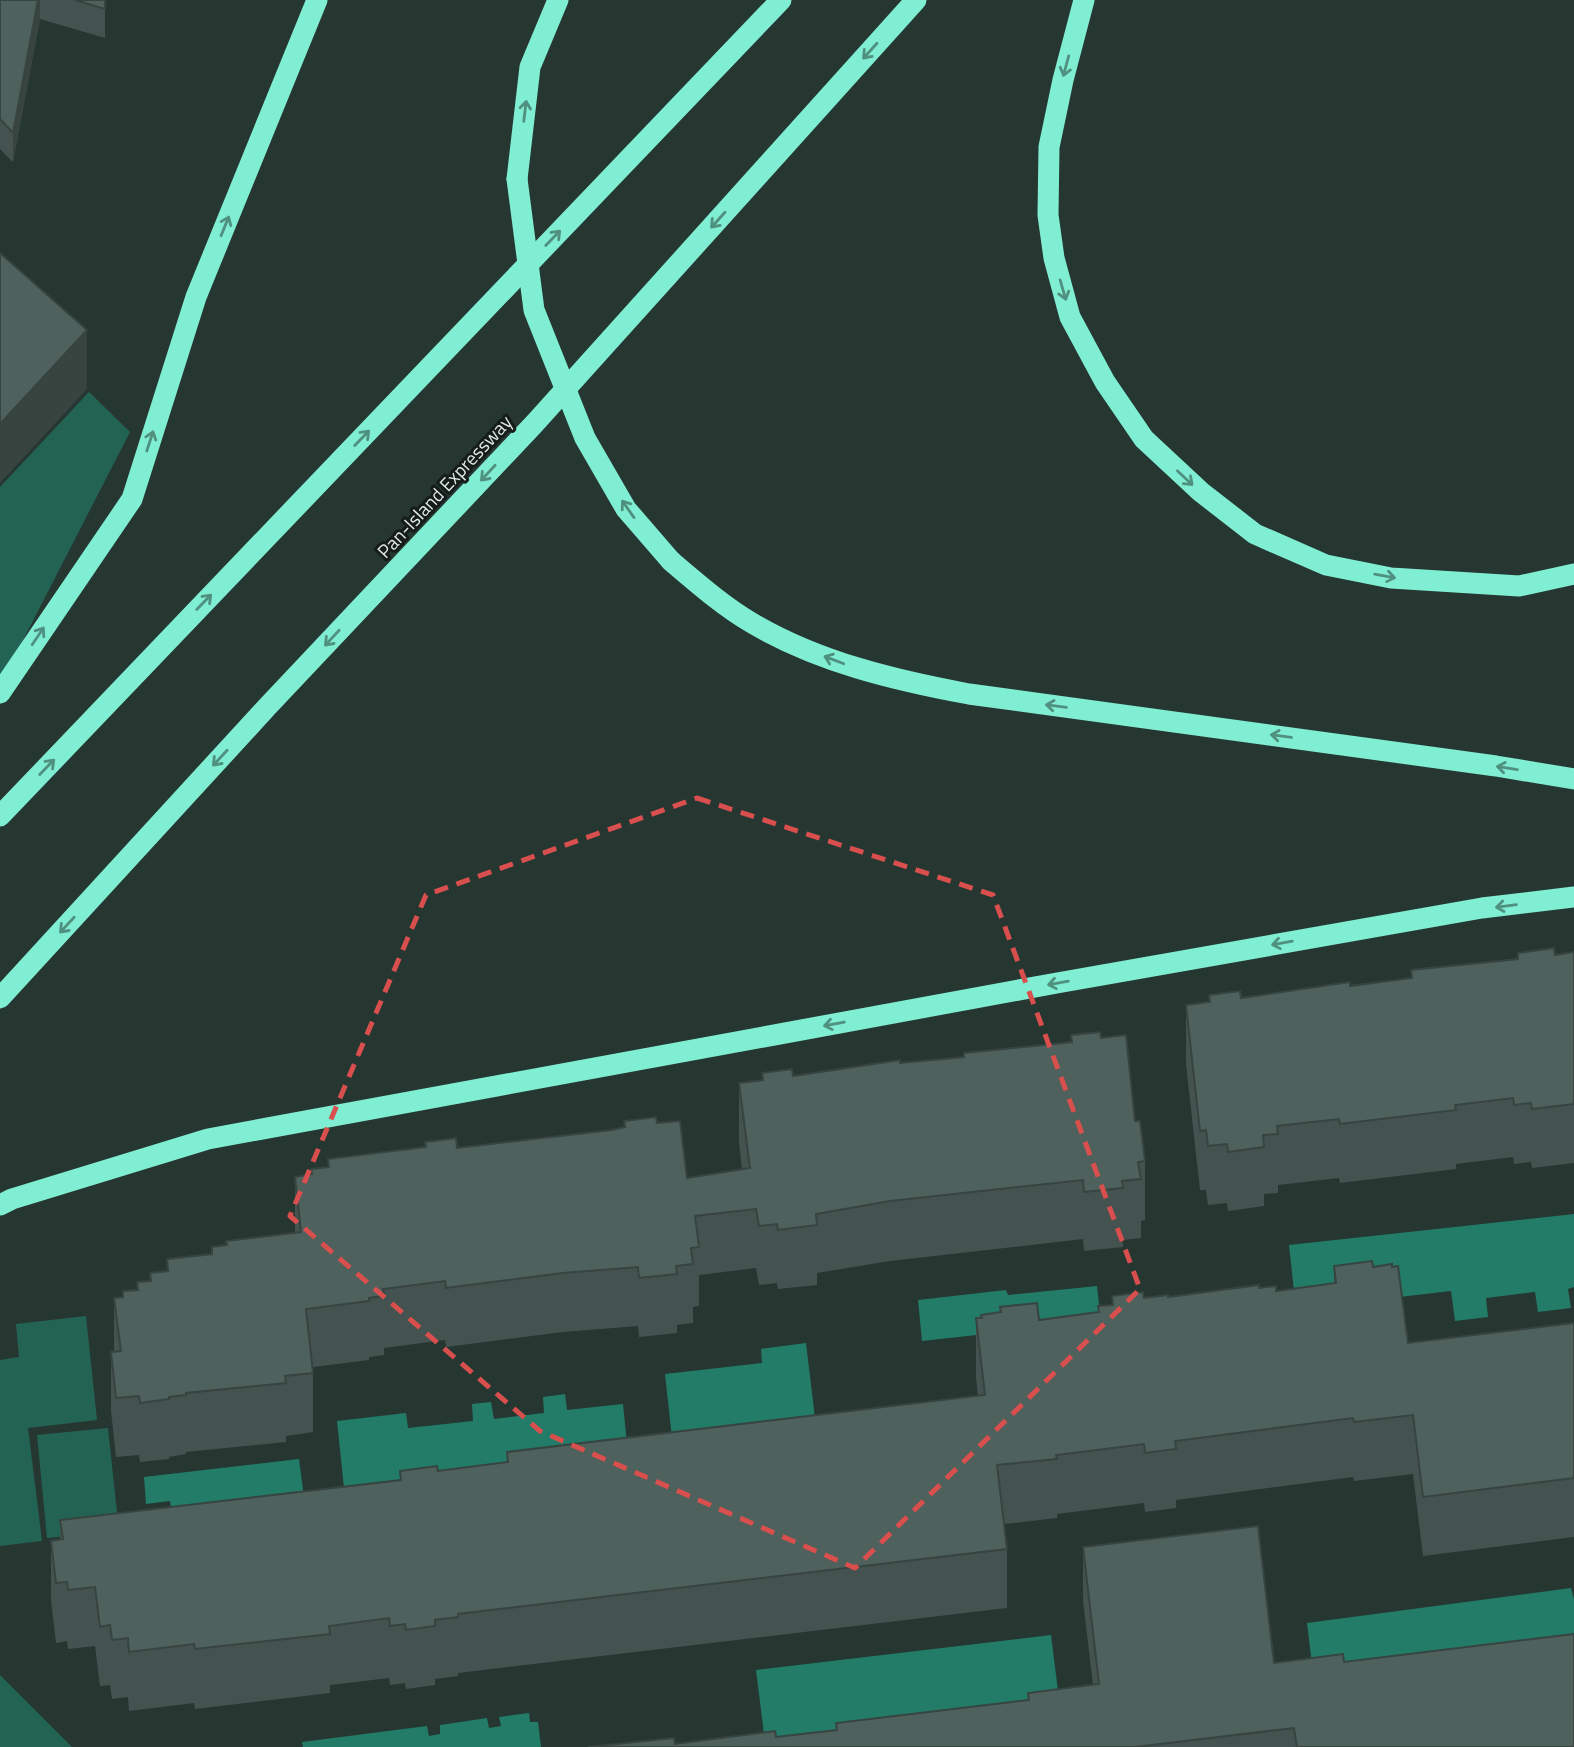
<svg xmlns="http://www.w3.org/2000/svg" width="1574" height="1747" viewBox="0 0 1574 1747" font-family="'Titillium Web',sans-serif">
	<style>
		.green { fill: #236354 }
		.water { fill: #227c68 }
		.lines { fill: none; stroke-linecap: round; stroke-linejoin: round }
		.highway { stroke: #80eed2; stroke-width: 21 }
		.highway-bridge { stroke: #80eed2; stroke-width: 21 }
		.wall { fill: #44534f }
		.shaded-wall { fill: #374440 }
		.building { fill: #4f615c; stroke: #374440; stroke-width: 2 }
		.oneway { stroke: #50907f }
		.marked { fill: none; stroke: #d84f4e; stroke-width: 5; stroke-dasharray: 14 9; stroke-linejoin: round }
		.labels { text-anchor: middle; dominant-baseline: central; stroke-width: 6; stroke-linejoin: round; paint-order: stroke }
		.street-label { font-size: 19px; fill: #dfe9e6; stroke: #151c1a }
	</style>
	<rect width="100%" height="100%" fill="#263732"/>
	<g class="green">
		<polygon points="89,392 130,432 0,685 0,487"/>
		<polygon points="86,1316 97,1420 28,1428 42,1541 0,1546 0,1360 19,1357 16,1324"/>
		<polygon points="108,1428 119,1531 47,1538 37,1435"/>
		<polygon points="0,1675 72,1747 0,1747"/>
	</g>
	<g class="water">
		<polygon points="1574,1214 1574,1287 1568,1289 1571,1308 1538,1312 1535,1292 1486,1298 1488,1317 1455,1321 1451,1291 1296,1309 1289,1245"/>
		<polygon points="1097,1286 1100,1314 995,1333 922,1341 918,1300 1006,1290 1008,1295"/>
		<polygon points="806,1343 818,1443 673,1447 665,1374 762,1363 761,1349"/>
		<polygon points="565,1394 567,1410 623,1404 628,1454 344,1488 337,1421 406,1413 408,1428 473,1421 472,1404 491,1402 494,1419 544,1413 543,1397"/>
		<polygon points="299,1459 305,1505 173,1521 170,1501 146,1504 144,1477"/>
		<polygon points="1571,1588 1574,1599 1574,1641 1313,1672 1307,1623"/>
		<polygon points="1051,1635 1060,1707 765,1742 756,1670"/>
		<polygon points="529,1713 530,1722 538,1722 541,1747 303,1747 302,1742 427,1726 429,1736 440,1734 440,1725 487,1718 489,1728 501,1726 499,1717"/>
	</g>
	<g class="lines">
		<g class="highway">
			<polyline points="1084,0 1063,80 1049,147 1048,215 1054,258 1070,317 1105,382 1144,439 1201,492 1255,534 1326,565 1391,578 1519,586 1574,574"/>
			<polyline points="517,179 530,67 558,0"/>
			<path d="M 671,561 C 697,583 723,606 752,623 C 818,662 894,680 969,694 L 1496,766 L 1574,779"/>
			<polyline points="0,693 132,499 196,297 317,0"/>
			<polyline points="0,816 781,0"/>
			<polyline points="0,998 267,707 535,423 916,0"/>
			<polyline points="0,1205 12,1199 208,1139 1057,983 1482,908 1574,897"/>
		</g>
		<polyline class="highway-bridge" points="517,179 534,310 585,438 626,509 671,561"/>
	</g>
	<g class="wall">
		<polygon points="0,0 105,0 105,38 40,19 13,162 0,149"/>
		<polygon points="1574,952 1574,1163 1532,1168 1531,1162 1514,1164 1513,1157 1456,1164 1456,1169 1340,1183 1339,1178 1278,1185 1278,1193 1264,1194 1264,1206 1228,1211 1227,1203 1208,1205 1206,1190 1200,1190 1186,1064 1186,1005 1209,1002 1209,995 1241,998 1411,978 1411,970 1518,959 1518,953 1555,955"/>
		<polygon points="1071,1035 1101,1038 1135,1121 1145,1161 1145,1220 1141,1221 1141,1238 1123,1240 1123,1247 1084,1251 1083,1239 890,1261 817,1273 817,1285 778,1289 777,1283 759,1285 756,1268 699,1275 699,1306 693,1307 693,1323 677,1325 677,1333 639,1337 638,1326 563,1332 446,1347 445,1340 384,1348 384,1355 369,1357 369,1360 313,1367 313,1432 286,1436 286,1442 186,1452 186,1454 169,1457 169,1459 140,1462 139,1455 116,1457 111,1411 111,1352 114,1352 114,1298 123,1297 137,1290 137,1282 150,1281 150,1273 167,1271 167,1259 212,1254 212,1247 295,1233 295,1177 311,1175 311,1169 328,1167 328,1159 425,1147 425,1142 457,1148 612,1130 624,1127 624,1121 657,1123 687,1178 742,1169 739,1142 739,1083 762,1080 762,1073 793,1076 964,1057 1071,1042"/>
		<polygon points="1334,1266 1373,1267 1408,1343 1574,1323 1574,1537 1423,1556 1413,1474 1354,1481 1353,1477 1176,1500 1176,1508 1145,1512 1144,1503 1057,1514 1057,1518 1004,1524 1007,1549 1007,1608 458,1673 458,1676 435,1679 435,1685 406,1689 405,1683 390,1685 389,1678 330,1685 330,1693 195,1709 194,1703 129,1711 128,1697 112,1699 110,1685 100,1686 95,1646 68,1649 67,1641 56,1643 51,1600 51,1541 60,1540 60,1520 400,1480 400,1471 438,1471 507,1462 507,1452 978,1396 976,1378 976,1318 1000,1313 1000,1307 1039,1320 1098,1313 1098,1306 1112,1305 1112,1296 1144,1298 1168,1297 1259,1288 1276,1291 1334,1284"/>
		<polygon points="1083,1547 1274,1663 1344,1662 1574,1747 588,1747 675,1744 776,1737 836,1730 836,1723 1028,1700 1028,1693 1093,1685 1083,1601"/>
	</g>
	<g class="shaded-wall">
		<polygon points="38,0 40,0 40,19 13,162 13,133"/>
		<polygon points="87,330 87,389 0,483 0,424"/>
	</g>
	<g class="building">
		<polygon points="0,0 38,0 13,133 0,119"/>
		<polygon points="75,0 105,0 105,9"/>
		<polygon points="0,253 87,330 0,424"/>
		<polygon points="1554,948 1555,955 1574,952 1574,1104 1532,1109 1531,1103 1514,1105 1513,1098 1455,1105 1456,1110 1340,1124 1339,1119 1277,1126 1278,1134 1263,1135 1264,1147 1228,1152 1227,1144 1208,1146 1206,1130 1200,1131 1186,1005 1210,1002 1209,995 1240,991 1241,998 1350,982 1350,986 1412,978 1411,970 1518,959 1518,953"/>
		<polygon points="1100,1032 1101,1038 1126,1035 1135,1121 1140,1121 1145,1161 1138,1162 1141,1179 1122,1181 1123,1188 1084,1192 1083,1180 890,1201 816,1214 817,1225 778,1230 777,1224 759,1226 756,1209 695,1216 699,1247 691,1248 693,1264 676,1266 677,1274 639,1278 638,1267 563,1273 446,1288 445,1281 383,1289 384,1296 369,1298 369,1301 306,1309 313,1373 285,1376 286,1383 186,1393 186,1395 169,1397 169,1399 140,1403 139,1396 116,1398 111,1352 121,1351 114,1298 123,1297 123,1291 138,1290 137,1282 151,1281 150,1273 168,1271 167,1259 212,1254 212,1247 227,1245 226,1241 301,1232 295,1177 312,1174 311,1169 329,1167 328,1159 426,1147 425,1142 456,1138 457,1148 612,1130 625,1127 624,1121 656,1117 657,1123 680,1121 687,1178 750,1168 739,1083 763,1080 762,1073 792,1069 793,1076 900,1060 900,1063 964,1057 964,1053 1072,1042 1071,1035"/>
		<polygon points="1372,1261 1373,1267 1392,1264 1392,1267 1398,1266 1408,1343 1574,1323 1574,1478 1423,1497 1413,1415 1354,1422 1353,1418 1175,1441 1176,1449 1145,1453 1144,1444 1056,1455 1057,1459 997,1465 1007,1549 458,1614 458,1617 435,1620 435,1626 406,1630 405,1624 390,1626 389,1618 329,1626 330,1634 195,1649 194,1644 129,1652 128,1638 112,1640 110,1625 100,1627 95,1587 68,1590 67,1582 56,1583 51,1541 63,1539 60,1520 401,1480 400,1471 437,1466 438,1471 508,1462 507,1452 985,1395 976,1318 982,1318 981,1315 1001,1312 1000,1307 1037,1303 1039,1320 1099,1312 1098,1306 1113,1305 1112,1296 1143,1292 1144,1298 1168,1295 1168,1297 1259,1285 1259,1288 1276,1286 1276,1291 1336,1283 1334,1266"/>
		<polygon points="1258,1526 1274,1663 1343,1654 1344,1662 1574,1634 1574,1747 1297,1747 1294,1728 1135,1747 588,1747 674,1738 675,1744 775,1731 776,1737 837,1730 836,1723 1029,1700 1028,1693 1099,1684 1083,1547"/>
	</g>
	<defs><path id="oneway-shaft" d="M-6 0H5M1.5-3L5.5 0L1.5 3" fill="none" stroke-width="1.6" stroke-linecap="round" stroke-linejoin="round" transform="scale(1.75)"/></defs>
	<g class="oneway">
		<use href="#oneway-shaft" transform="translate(870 51) rotate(132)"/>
		<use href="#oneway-shaft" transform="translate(1066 66) rotate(105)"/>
		<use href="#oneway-shaft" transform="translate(525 111) rotate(-83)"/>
		<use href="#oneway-shaft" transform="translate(718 220) rotate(132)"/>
		<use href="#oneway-shaft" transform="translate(225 226) rotate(-68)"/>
		<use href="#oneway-shaft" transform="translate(553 238) rotate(-46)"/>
		<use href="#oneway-shaft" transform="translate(1063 290) rotate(74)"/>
		<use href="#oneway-shaft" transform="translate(362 438) rotate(-46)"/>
		<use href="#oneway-shaft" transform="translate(150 441) rotate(-72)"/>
		<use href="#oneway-shaft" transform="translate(488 473) rotate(133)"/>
		<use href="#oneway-shaft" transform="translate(1185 478) rotate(43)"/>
		<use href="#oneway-shaft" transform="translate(628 509) rotate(-125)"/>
		<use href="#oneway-shaft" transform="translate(1385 576) rotate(10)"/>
		<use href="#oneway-shaft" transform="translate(204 602) rotate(-46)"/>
		<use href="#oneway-shaft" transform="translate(38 636) rotate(-56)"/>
		<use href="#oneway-shaft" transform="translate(332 638) rotate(133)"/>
		<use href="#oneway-shaft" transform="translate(834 660) rotate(-159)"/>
		<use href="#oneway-shaft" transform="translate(1056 706) rotate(-172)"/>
		<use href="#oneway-shaft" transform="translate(1281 736) rotate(-172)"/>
		<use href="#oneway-shaft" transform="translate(220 758) rotate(133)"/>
		<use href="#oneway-shaft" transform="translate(47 767) rotate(-46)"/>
		<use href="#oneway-shaft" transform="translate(1507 768) rotate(-171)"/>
		<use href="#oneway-shaft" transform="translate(1506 906) rotate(173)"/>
		<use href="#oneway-shaft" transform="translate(67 925) rotate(133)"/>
		<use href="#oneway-shaft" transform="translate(1282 943) rotate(170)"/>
		<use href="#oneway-shaft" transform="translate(1058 983) rotate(170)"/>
		<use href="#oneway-shaft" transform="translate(834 1024) rotate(170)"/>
	</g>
	<path class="marked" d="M 697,798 L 993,895 L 1140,1289 L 855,1568 L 540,1431 L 290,1216 L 426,895 Z"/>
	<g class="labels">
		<g class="street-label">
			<text transform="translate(444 486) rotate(-47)">Pan-Island Expressway</text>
		</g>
	</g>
</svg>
